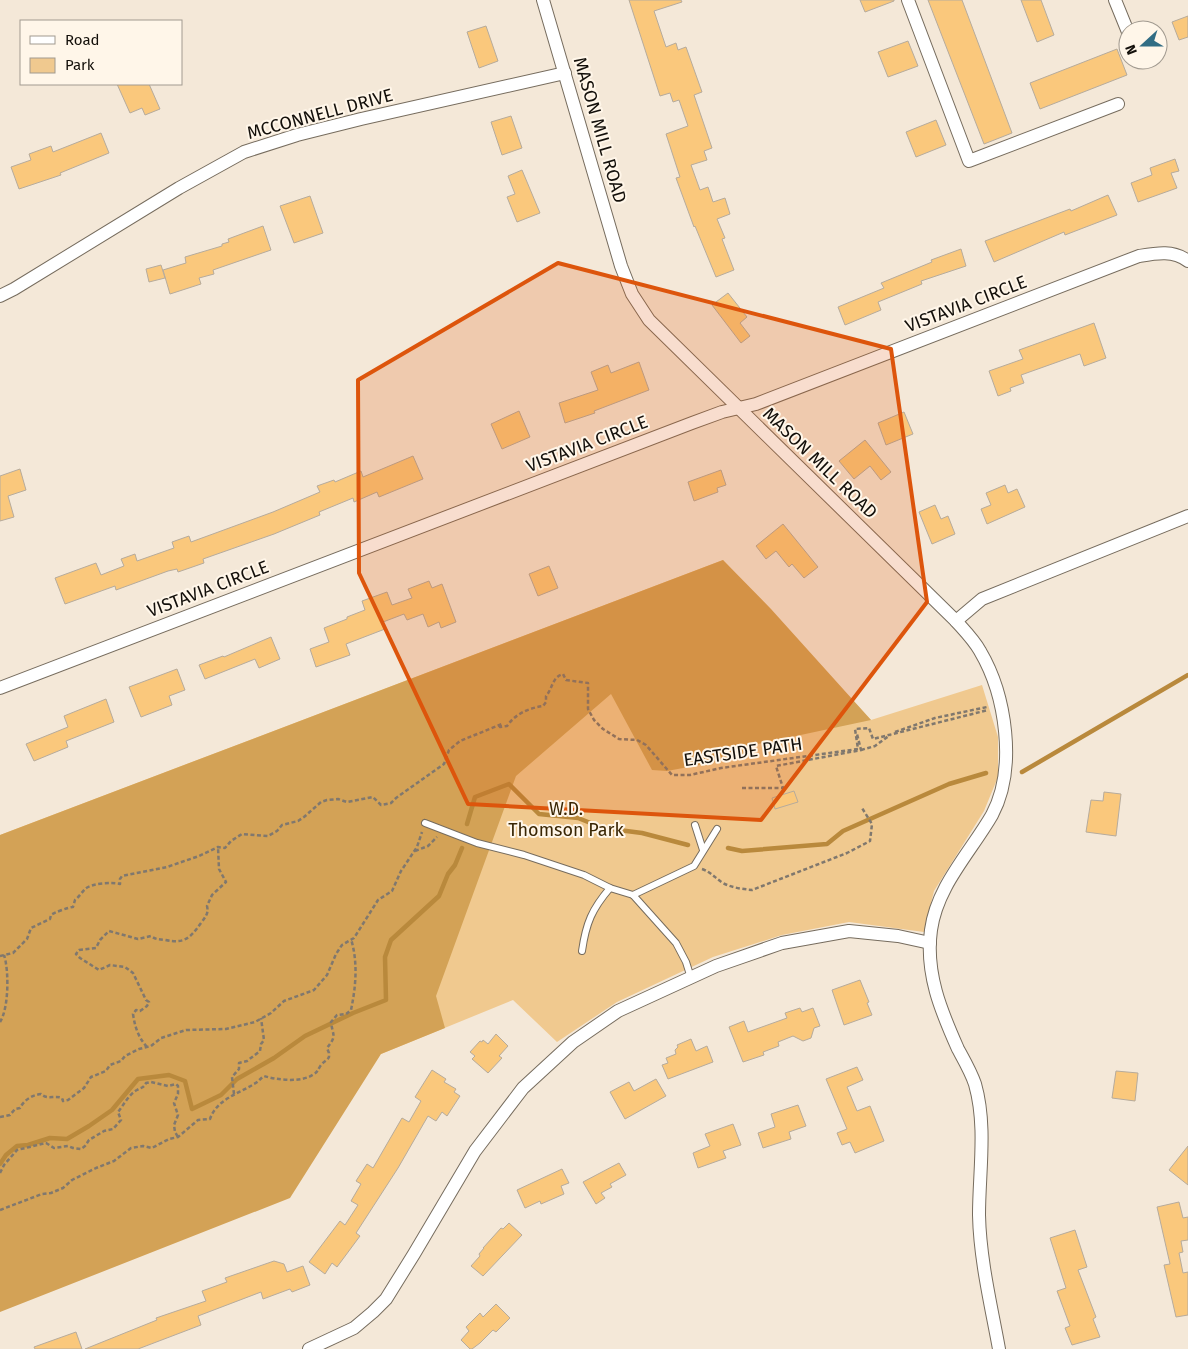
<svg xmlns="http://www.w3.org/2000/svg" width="1188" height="1349" viewBox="0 0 1188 1349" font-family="'Fira Sans',sans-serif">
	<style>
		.green { fill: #f0c98f }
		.forest { fill: #d3a256 }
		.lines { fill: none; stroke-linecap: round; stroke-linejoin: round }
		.stream { stroke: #b9893c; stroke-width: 4.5 }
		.building { fill: #fac87c; stroke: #b6ab9c }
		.service-casing { stroke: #766c5e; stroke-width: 8 }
		.minor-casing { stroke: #766c5e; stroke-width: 14 }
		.path { stroke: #80786e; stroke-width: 2.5; stroke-dasharray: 4 2.5; stroke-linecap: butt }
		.service { stroke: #fff; stroke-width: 6 }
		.minor { stroke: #fff; stroke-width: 12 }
		.marked { fill: #dd550c; fill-opacity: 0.2; stroke: #dd550c; stroke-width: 4; stroke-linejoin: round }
		.labels { text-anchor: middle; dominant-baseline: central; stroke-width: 4; stroke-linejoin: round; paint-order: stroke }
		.street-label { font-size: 18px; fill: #130f0a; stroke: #fff6e9 }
		.park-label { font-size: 18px; fill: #3a2604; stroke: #fff6e9 }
	</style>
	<rect width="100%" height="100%" fill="#f4e8d8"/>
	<polygon class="green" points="723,560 871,720 982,685 998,737 998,777 984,811 934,891 924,932 849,922 782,935 713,957 617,1002 557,1042 513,1000 381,1054 0,835"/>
	<polygon class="forest" points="723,560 771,609 871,720 758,744 737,758 667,771 652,770 611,694 516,776 436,996 445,1028 381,1054 290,1198 0,1312 0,835"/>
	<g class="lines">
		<g class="stream">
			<polyline points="1022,772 1188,675"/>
			<polyline points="467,824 475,797 509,784 539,814 578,818 603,828 642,833 688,845"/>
			<polyline points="728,848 742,851 827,844 843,831 949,784 986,773"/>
			<polyline points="0,1164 6,1155 17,1146 28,1145 50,1138 67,1139 89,1126 112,1110 138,1079 169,1075 185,1081 192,1109 221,1095 237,1079 274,1058 305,1036 353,1013 386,1000 385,957 391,940 439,896 448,874 455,865 462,848"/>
		</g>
	</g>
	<g class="building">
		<polygon points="629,0 681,0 682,2 654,11 666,47 676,43 678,50 686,47 702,92 694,95 712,148 704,151 707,160 691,165 700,190 708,187 713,202 725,198 730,214 717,219 725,238 722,239 734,270 716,277 695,226 694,227 676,178 680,177 666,134 688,126 679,100 673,102 670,93 660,96"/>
		<polygon points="860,0 894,0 894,1 865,12"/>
		<polygon points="928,0 962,0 1012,133 984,144"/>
		<polygon points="1021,0 1041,0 1054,35 1037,42"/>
		<polygon points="1188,16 1188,37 1179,40 1172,22"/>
		<polygon points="486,26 498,61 479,68 467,32"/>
		<polygon points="908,41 918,66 888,77 878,52"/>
		<polygon points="1117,49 1127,75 1040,109 1030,83"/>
		<polygon points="117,84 149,84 160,109 145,115 142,108 130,113"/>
		<polygon points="511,116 522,148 502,155 491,122"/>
		<polygon points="936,120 946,145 916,157 906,132"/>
		<polygon points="101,133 109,153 60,173 61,175 19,189 11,167 31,160 29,154 51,146 53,152"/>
		<polygon points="1175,159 1179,171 1171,173 1177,188 1138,202 1131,183 1152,175 1150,168"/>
		<polygon points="522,170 540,213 517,222 507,197 515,194 508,176"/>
		<polygon points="1108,195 1117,215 1065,235 1064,232 994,262 985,241 1070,209 1071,211"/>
		<polygon points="310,196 323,233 294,243 280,206"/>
		<polygon points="263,226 271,250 213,270 214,274 199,278 201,284 170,294 163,270 186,263 185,257 222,246 222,244 229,242 228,239"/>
		<polygon points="961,249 966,266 921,281 922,284 878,302 881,310 845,325 838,307 884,288 881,283 932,262 931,260"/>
		<polygon points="161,265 165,278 149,282 146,269"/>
		<polygon points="728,293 747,317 740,323 750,336 741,343 712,305"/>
		<polygon points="1094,323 1106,358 1084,366 1080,354 1021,375 1024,383 1010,388 1011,391 998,396 989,371 1023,359 1019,350"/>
		<polygon points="639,362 649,390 594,411 595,413 565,423 559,403 598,390 591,372 608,365 611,373"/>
		<polygon points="519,411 530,437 502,449 491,424"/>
		<polygon points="904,412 913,434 886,445 878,423"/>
		<polygon points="865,440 891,472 881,480 870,466 854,479 839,461"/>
		<polygon points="413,456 423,479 379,497 377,492 354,502 353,498 319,512 320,515 274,534 203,559 204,563 178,572 177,569 168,571 116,590 115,586 65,604 55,578 96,563 101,575 124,566 121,559 135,554 137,561 174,548 172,542 189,536 191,542 273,512 320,492 317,486 334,480 335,482 361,471 363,477"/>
		<polygon points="20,469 26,490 8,496 14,517 0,521 0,476"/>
		<polygon points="721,470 726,485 717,488 718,492 694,501 688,482"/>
		<polygon points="1005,485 1008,493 1017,489 1025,507 987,524 981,509 991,505 986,493"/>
		<polygon points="935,505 941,519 948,516 955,534 932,544 919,512"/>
		<polygon points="783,524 818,567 804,578 792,564 789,567 776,551 766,559 756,546"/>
		<polygon points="549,566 558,588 538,596 529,574"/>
		<polygon points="429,581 432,588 442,584 456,622 441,628 439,622 428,627 423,614 407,620 404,614 383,622 385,629 346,644 350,655 316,667 310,649 329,642 324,628 347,619 347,617 365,610 362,601 387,592 392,605 412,598 408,589"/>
		<polygon points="271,637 280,659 259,668 255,659 205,679 199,665 223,656 224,657"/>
		<polygon points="177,669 185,690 169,696 172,705 141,717 129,687"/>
		<polygon points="106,699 114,722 66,741 68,747 34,761 26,744 68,727 64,716"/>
		<polygon points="794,791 798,802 775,809 772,798"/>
		<polygon points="1104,792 1121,794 1116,836 1086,832 1091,800 1103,801"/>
		<polygon points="860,980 869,1002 867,1003 872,1015 844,1025 832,990"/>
		<polygon points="800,1008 802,1012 813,1008 820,1026 814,1028 811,1038 803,1041 793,1036 778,1042 779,1046 763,1052 764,1055 743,1062 729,1027 744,1021 748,1032 787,1018 785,1013"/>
		<polygon points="496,1034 508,1046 499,1056 502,1058 488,1073 472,1059 475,1056 470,1052 480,1041 482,1042 483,1040 488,1044"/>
		<polygon points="691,1039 696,1051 707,1046 713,1062 668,1079 662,1065 668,1063 666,1058 676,1054 675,1050 678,1047 677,1045"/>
		<polygon points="857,1067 863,1080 847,1087 857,1111 870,1106 884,1141 855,1153 850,1142 842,1145 837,1133 847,1129 826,1079"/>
		<polygon points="432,1070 446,1079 444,1082 456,1089 454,1092 460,1096 447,1116 442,1112 436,1121 428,1116 398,1168 356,1233 360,1236 337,1267 332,1263 325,1274 309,1262 340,1221 345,1225 358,1205 351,1201 361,1184 356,1181 367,1164 373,1168 402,1118 409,1122 421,1101 415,1097"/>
		<polygon points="1116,1071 1138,1073 1135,1101 1112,1098"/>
		<polygon points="656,1079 666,1096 625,1119 610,1092 629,1082 634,1091"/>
		<polygon points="798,1105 806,1126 789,1132 791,1139 763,1148 758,1133 775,1127 771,1114"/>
		<polygon points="733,1124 741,1145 723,1151 726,1158 698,1168 693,1153 710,1146 705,1134"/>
		<polygon points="1188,1146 1188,1185 1169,1170"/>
		<polygon points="619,1163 626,1175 610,1184 612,1187 601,1193 605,1198 596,1204 583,1182"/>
		<polygon points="562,1169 569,1183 561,1186 564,1194 541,1204 540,1201 525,1208 517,1190"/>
		<polygon points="1179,1202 1183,1218 1188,1217 1188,1240 1181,1241 1183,1252 1179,1253 1183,1273 1188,1272 1188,1315 1176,1317 1164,1265 1170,1264 1157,1207"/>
		<polygon points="509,1223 522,1235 483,1276 471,1266 480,1256 479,1254 484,1248 483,1248 501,1228 503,1229"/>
		<polygon points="1075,1230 1087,1267 1078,1270 1096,1317 1093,1319 1100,1337 1072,1345 1065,1328 1070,1326 1057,1291 1066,1288 1050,1238"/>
		<polygon points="274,1261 284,1264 287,1272 303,1266 310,1285 292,1292 290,1289 263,1299 261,1292 198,1316 201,1325 138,1349 85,1349 157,1320 156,1318 206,1301 202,1291 227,1282 225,1278"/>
		<polygon points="496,1304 510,1318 496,1332 493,1330 480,1343 472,1349 470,1349 461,1340 469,1331 466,1327 480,1313 483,1317"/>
		<polygon points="76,1332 82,1349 35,1349 34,1347"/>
	</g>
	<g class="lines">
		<defs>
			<g id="service">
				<polyline points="425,823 477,843 524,855 584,875 610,888 633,895 676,943 686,962 691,978"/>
				<polyline points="695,825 703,850"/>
				<polyline points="633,895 694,866 717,829"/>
				<path d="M 582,951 C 586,923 592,909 610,888"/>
			</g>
			<g id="minor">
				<path d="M 543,0 L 621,266 L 632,294 L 649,320 L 956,621 C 964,630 974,640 980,651 C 1006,695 1017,768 992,815 C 970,853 937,886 931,930 C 925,973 941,1011 958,1049 C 964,1060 971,1072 975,1084 C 987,1126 979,1172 979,1215 C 980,1260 991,1305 999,1349"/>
				<polyline points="908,0 969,161 1118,104"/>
				<polyline points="1115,0 1128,32"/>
				<polyline points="1139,60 1139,61"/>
				<polyline points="0,296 14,289 179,188 244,152 297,135 361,119 565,73"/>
				<polyline points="956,621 982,599 1188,516"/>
				<path d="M 0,688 L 692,423 L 722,412 L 756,404 L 1139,256 C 1157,253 1173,250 1188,261"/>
				<polyline points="309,1349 354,1328 373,1312 386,1299 414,1254 475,1151 523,1088 573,1042 618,1011 716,966 782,943 849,931 898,936 930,943"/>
			</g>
		</defs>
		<use href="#service" class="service-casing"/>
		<use href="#minor" class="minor-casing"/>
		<g class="path">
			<polyline points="895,732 935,718 987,707"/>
			<polyline points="861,750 875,746 890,735"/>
			<polyline points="742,788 783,788 776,766 861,750 857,734"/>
			<polyline points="783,788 784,793"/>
			<polyline points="415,851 428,846 437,837"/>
			<path d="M 702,869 C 711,872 715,878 723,883 C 732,888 743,889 752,890 L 847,853 L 870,841 L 872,824 L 862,808"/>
			<path d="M 0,956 L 13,953 L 27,939 L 31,928 L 50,919 L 51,915 C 53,913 69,907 73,907 L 75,900 C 79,897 82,892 85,889 C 92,883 112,882 120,884 L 120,879 L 122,876 L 167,867 L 199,856 L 218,847 L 225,848 L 231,841 L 242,834 L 268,836 L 277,831 L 282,825 L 298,821 L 304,817 L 321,802 L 327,800 L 338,799 L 347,802 L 373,797 L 381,805 L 391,803 L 396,798 L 444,764 L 449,750 L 460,741 L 502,724 L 500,727 L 507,726 C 515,714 529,708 543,706 L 546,702 L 546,696 C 553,688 552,677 563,674 L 566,680 L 588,683 L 588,709 L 594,720 L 603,729 L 619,739 L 637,740 L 646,745 L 672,775 L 690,775 L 721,768 L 858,749 L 855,729 L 869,728 L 873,739 L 988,710"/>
			<path d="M 0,1022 C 9,1008 9,970 4,955"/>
			<path d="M 147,1047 C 138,1037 135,1027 133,1014 L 136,1010 L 140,1011 L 147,1006 L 149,1002 L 146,1000 L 133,973 L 125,967 L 110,965 L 99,970 L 80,958 L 76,954 L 79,950 L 96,948 L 100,940 L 109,931 L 138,939 L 151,936 C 156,940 159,939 165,940 C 185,944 190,938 201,923 C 205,917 209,914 207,906 L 212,895 L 226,882 L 219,869 L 218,847"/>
			<polyline points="234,1094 232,1077 239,1069 239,1063 247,1061 260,1051 261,1044 264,1040 261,1018"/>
			<path d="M 0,1117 L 10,1115 L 15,1109 L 20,1108 C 24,1100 32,1095 41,1094 C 48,1100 54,1095 62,1098 L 63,1101 L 68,1100 L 84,1088 L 91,1077 L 106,1071 L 110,1065 L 121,1061 L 125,1056 L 139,1049 L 151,1046 L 161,1038 L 186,1030 L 226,1029 L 255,1022 L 271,1013 L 284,1001 L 314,990 L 327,975 L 336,954 L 342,945 L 354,938 L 378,900 L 392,891 L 401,871 L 417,847 L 422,832"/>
			<path d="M 0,1173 L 4,1165 L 17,1150 L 46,1143 L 54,1148 L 68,1146 L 73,1148 L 81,1149 L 85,1146 L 89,1140 L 104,1131 L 113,1129 L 121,1120 L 118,1112 C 123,1106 129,1094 137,1090 C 141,1087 143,1089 146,1083 L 151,1082 L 168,1086 L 176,1084 L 178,1086 L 178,1094 L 174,1103 L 178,1115 L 174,1125 L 175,1132 L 178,1137"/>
			<path d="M 0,1210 L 42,1194 L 51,1193 L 63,1188 L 72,1180 L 96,1168 L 114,1161 L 131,1148 L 143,1146 L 152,1148 L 169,1139 L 178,1137 L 198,1120 L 210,1119 C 217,1099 238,1094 254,1084 C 258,1082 260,1079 264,1076 C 277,1080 302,1083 314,1074 C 318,1072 318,1069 321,1065 C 324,1061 327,1061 329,1057 L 329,1053 L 327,1048 C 337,1035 333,1037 331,1022 L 337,1015 L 346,1014 L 351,1010 C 356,986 358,962 351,939"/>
		</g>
		<use href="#service" class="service"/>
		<use href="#minor" class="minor"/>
	</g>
	<path class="marked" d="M 558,263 L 891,349 L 927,602 L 761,820 L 468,804 L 359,573 L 358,380 Z"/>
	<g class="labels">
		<g class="street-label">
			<text transform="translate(320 114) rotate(-15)">MCCONNELL DRIVE</text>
			<text transform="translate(600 130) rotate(74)">MASON MILL ROAD</text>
			<text transform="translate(966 304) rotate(-21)">VISTAVIA CIRCLE</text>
			<text transform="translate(587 444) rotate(-21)">VISTAVIA CIRCLE</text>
			<text transform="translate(820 463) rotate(44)">MASON MILL ROAD</text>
			<text transform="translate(208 589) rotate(-21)">VISTAVIA CIRCLE</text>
			<text transform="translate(743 752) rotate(-8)">EASTSIDE PATH</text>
		</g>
		<g class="park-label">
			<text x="566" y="809">W.D.<tspan x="566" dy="21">Thomson Park</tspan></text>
		</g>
	</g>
	<rect x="20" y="20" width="162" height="65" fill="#fff6e9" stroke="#a19a90"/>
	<rect x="30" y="36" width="25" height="8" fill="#ffffff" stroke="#a19a90"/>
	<text x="65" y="45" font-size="15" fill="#130f0a">Road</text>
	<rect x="30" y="58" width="25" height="15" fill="#f0c98f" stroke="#a19a90"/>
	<text x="65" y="70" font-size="15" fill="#130f0a">Park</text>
	<g transform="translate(1143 45) rotate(249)"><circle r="24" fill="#fff6e9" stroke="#a19a90"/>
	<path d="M0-4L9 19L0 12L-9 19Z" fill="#316d84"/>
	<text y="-8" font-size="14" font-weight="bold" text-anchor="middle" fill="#130f0a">N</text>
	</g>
</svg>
